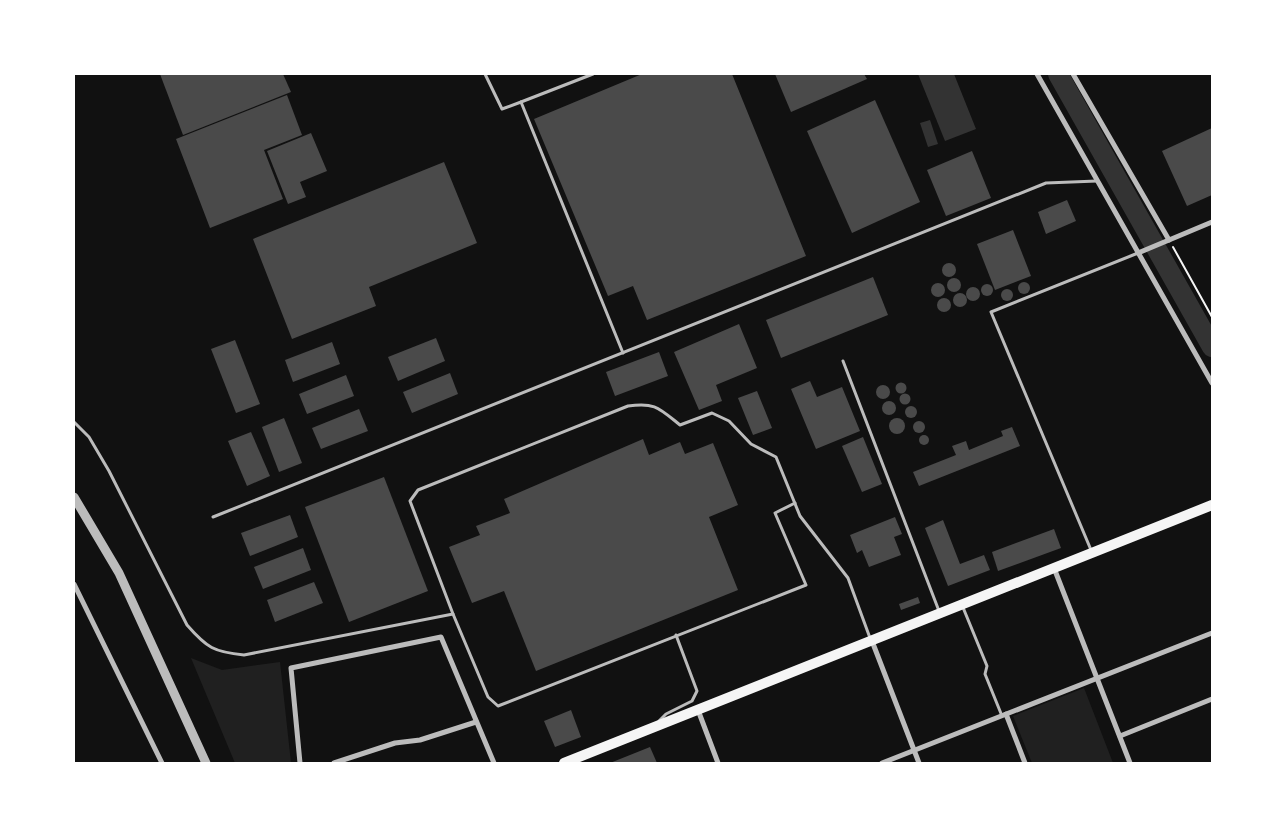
<svg xmlns="http://www.w3.org/2000/svg" width="1286" height="837" viewBox="0 0 1286 837" font-family="'Times New Roman',serif">
	<style>
		.green { fill: #202020 }
		.water { fill: #333 }
		.lines { fill: none; stroke-linecap: round; stroke-linejoin: round }
		.river { stroke: #333; stroke-width: 20 }
		.building { fill: #4a4a4a }
		.path { stroke: #f5f5f5; stroke-width: 2 }
		.service { stroke: #bcbcbc; stroke-width: 3 }
		.minor { stroke: #bcbcbc; stroke-width: 5 }
		.tertiary { stroke: #bcbcbc; stroke-width: 9 }
		.primary { stroke: #f5f5f5; stroke-width: 10 }
	</style>
	<rect width="100%" height="100%" fill="#111"/>
	<g class="green">
		<polygon points="191,658 222,670 280,662 291,763 235,763"/>
		<polygon points="1084,688 1113,763 1032,763 1013,716"/>
	</g>
	<g class="water">
		<polygon points="918,74 954,74 976,129 945,141"/>
		<polygon points="930,120 938,144 928,147 920,123"/>
	</g>
	<g class="lines">
		<polyline class="river" points="1058,74 1212,347"/>
	</g>
	<g class="building">
		<polygon points="160,74 283,74 291,92 183,135"/>
		<polygon points="642,74 732,74 806,256 647,320 633,286 608,296 534,119"/>
		<polygon points="775,74 864,74 867,79 791,112"/>
		<polygon points="287,95 302,135 264,150 283,199 210,228 176,139"/>
		<polygon points="875,100 920,202 852,233 807,131"/>
		<polygon points="1212,128 1212,195 1187,206 1162,151"/>
		<polygon points="311,133 327,171 300,182 306,197 288,204 267,151"/>
		<polygon points="972,151 991,198 946,216 927,170"/>
		<polygon points="444,162 477,243 369,287 376,306 292,339 253,239"/>
		<polygon points="1067,200 1076,221 1046,234 1038,212"/>
		<polygon points="1013,230 1031,276 995,290 977,244"/>
		<circle cx="949" cy="270" r="7"/>
		<polygon points="873,277 888,315 781,358 766,320"/>
		<circle cx="954" cy="285" r="7"/>
		<circle cx="1024" cy="288" r="6"/>
		<circle cx="938" cy="290" r="7"/>
		<circle cx="987" cy="290" r="6"/>
		<circle cx="973" cy="294" r="7"/>
		<circle cx="1007" cy="295" r="6"/>
		<circle cx="960" cy="300" r="7"/>
		<circle cx="944" cy="305" r="7"/>
		<polygon points="739,324 757,368 716,385 722,401 699,410 674,352"/>
		<polygon points="436,338 445,361 398,381 388,357"/>
		<polygon points="235,340 260,404 236,413 211,349"/>
		<polygon points="332,342 340,364 293,382 285,360"/>
		<polygon points="659,352 668,376 615,396 606,372"/>
		<polygon points="450,373 458,394 412,413 403,392"/>
		<polygon points="346,375 354,396 307,414 299,394"/>
		<polygon points="810,381 817,397 842,387 860,431 816,449 791,389"/>
		<circle cx="901" cy="388" r="5.5"/>
		<circle cx="883" cy="392" r="7"/>
		<polygon points="757,391 772,428 753,435 738,398"/>
		<circle cx="905" cy="399" r="5.5"/>
		<circle cx="889" cy="408" r="7"/>
		<circle cx="911" cy="412" r="6"/>
		<polygon points="359,409 368,431 321,449 312,428"/>
		<polygon points="284,418 302,463 279,472 262,427"/>
		<circle cx="897" cy="426" r="8"/>
		<circle cx="919" cy="427" r="6"/>
		<polygon points="1012,427 1020,446 919,486 913,472 956,455 952,446 966,441 969,450 1003,436 1001,431"/>
		<polygon points="251,432 270,476 247,486 228,441"/>
		<circle cx="924" cy="440" r="5"/>
		<polygon points="863,437 882,484 862,492 842,446"/>
		<polygon points="643,439 649,455 680,442 685,454 713,443 738,505 709,517 738,590 536,671 504,591 472,603 449,547 480,535 476,526 510,513 504,499"/>
		<polygon points="384,477 428,591 349,622 305,507"/>
		<polygon points="290,515 298,537 250,556 241,533"/>
		<polygon points="895,517 902,534 894,537 901,555 869,567 862,550 857,553 850,535"/>
		<polygon points="943,520 960,564 984,555 990,570 948,586 925,528"/>
		<polygon points="1054,529 1061,548 998,571 992,552"/>
		<polygon points="303,548 311,570 263,589 254,567"/>
		<polygon points="314,582 323,603 275,622 267,600"/>
		<polygon points="918,597 920,603 901,610 899,604"/>
		<polygon points="571,710 581,737 555,747 544,721"/>
		<polygon points="650,747 657,763 610,763"/>
	</g>
	<g class="lines">
		<polyline class="path" points="1173,247 1212,317"/>
		<g class="service">
			<polyline points="485,74 502,109 521,102 623,353"/>
			<polyline points="521,102 593,74"/>
			<polyline points="843,361 939,611"/>
			<path d="M 74,422 L 89,437 L 109,471 L 187,625 C 207,648 214,652 244,655 L 453,614 L 488,697 L 498,706 L 806,585 L 775,513 L 795,503"/>
			<polyline points="213,517 1046,183 1097,181"/>
			<polyline points="1091,550 991,312 1138,253"/>
			<polyline points="962,605 987,666 985,674 1002,716"/>
			<path d="M 453,614 L 410,501 L 418,490 L 628,406 C 655,402 659,408 680,425 L 712,413 L 729,421 L 751,444 L 776,457 L 800,516 L 848,578 L 870,638"/>
			<polyline points="659,721 666,714 692,701 697,691 676,635"/>
		</g>
		<g class="minor">
			<polyline points="1037,74 1212,383"/>
			<polyline points="1073,74 1169,240"/>
			<polyline points="1138,253 1212,222"/>
			<polyline points="1054,568 1130,763"/>
			<polyline points="74,584 162,763"/>
			<polyline points="872,641 919,763"/>
			<polyline points="698,710 718,763"/>
			<polyline points="1006,714 1025,763"/>
			<polyline points="1120,736 1212,699"/>
			<polyline points="300,763 291,668 441,637 494,763"/>
			<polyline points="334,763 395,743 420,740 476,722"/>
			<polyline points="882,763 1212,633"/>
		</g>
		<polyline class="tertiary" points="74,497 119,573 206,763"/>
		<polyline class="primary" points="564,763 1212,505"/>
	</g>
	<rect width="1286" height="837" fill="none" stroke="#ffffff" stroke-width="150"/>
</svg>
